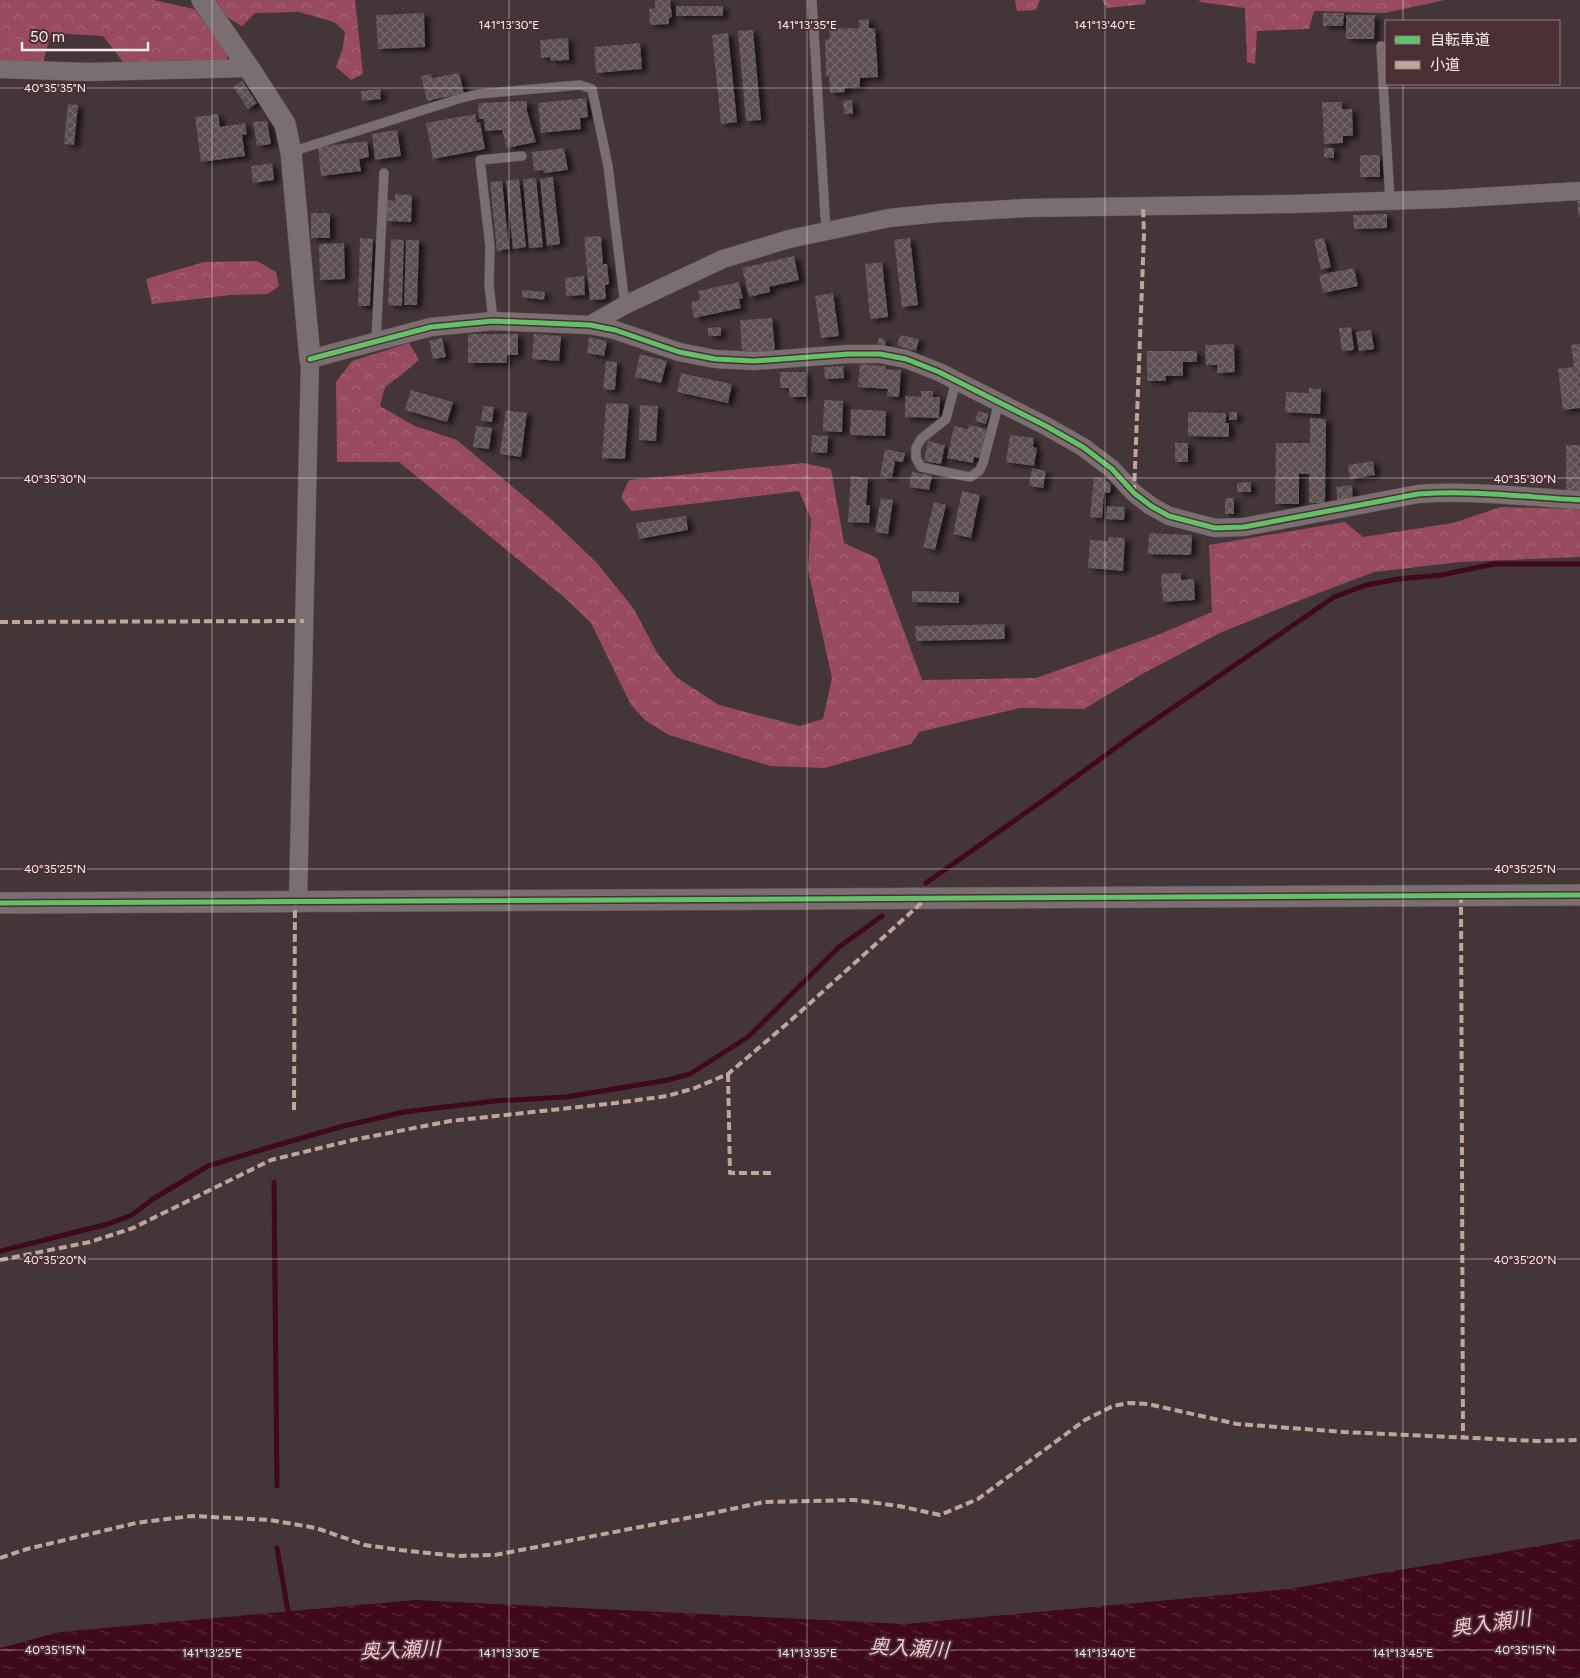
<svg xmlns="http://www.w3.org/2000/svg" width="1580" height="1678" viewBox="0 0 1580 1678" font-family="Figtree,'Noto Sans JP',sans-serif">
	<style>
		.forest { fill: url(#forest-crowns) }
		.water { fill: url(#water-ripples) }
		.lines { fill: none; stroke-linecap: round; stroke-linejoin: round }
		.stream { stroke: #3f081c; stroke-width: 5 }
		.building { fill: url(#building-cross-hatch); filter: url(#shadow) }
		.service-casing { stroke: #605457; stroke-width: 10 }
		.minor-casing { stroke: #605457; stroke-width: 19 }
		.tertiary-casing { stroke: #605457; stroke-width: 22 }
		.service { stroke: #7a6e70; stroke-width: 9 }
		.minor { stroke: #7a6e70; stroke-width: 18 }
		.tertiary { stroke: #7a6e70; stroke-width: 21 }
		.quiet { stroke: #c0a59a; stroke-width: 4; stroke-dasharray: 8 4; stroke-linecap: butt }
		.cycleway-casing { stroke: #4a2f34; stroke-width: 8 }
		.cycleway { stroke: #61c268; stroke-width: 5 }
		.ticks { fill: none; stroke: #feeff2; stroke-width: 1; stroke-opacity: 0.45 }
		.labels { text-anchor: middle; dominant-baseline: central; stroke-width: 4; stroke-linejoin: round; paint-order: stroke }
		.water-label { font-size: 20px; font-style: italic; fill: #f9c7d0; stroke: #4a2f34 }
		.ticks-label { font-size: 12px; text-anchor: middle; fill: #feeff2; stroke: #4a2f34; stroke-width: 4; stroke-linejoin: round; paint-order: stroke }
	</style>
	<defs>
		<pattern id="forest-crowns" width="20" height="18" patternUnits="userSpaceOnUse" patternTransform="scale(1.25)"><rect width="20" height="18" fill="#984b5f"/><path d="M2 6a3 3 0 1 1 6 0M12 15a3 3 0 1 1 6 0" fill="none" stroke="#a76576"/></pattern>
		<pattern id="water-ripples" width="26" height="14" patternUnits="userSpaceOnUse" patternTransform="scale(1.25)"><rect width="26" height="14" fill="#3f081c"/><path d="M2 4q2-2 4 0t4 0M15 11q2-2 4 0t4 0" fill="none" stroke="#5c2c3d"/></pattern>
		<pattern id="building-cross-hatch" width="8" height="8" patternUnits="userSpaceOnUse" patternTransform="scale(1.25)"><rect width="8" height="8" fill="#5c4e51"/><path d="M0 0l8 8M0 8l8-8" fill="none" stroke="#74686a"/></pattern>
		<filter id="shadow"><feDropShadow dx="5.5" dy="3" stdDeviation="2.5" flood-color="#0009"/></filter>
	</defs>
	<rect width="100%" height="100%" fill="#443538"/>
	<g class="forest">
		<polygon points="0,0 153,0 194,9 226,50 228,62 123,62 103,36 51,33 43,63 0,61"/>
		<polygon points="216,0 355,0 363,74 351,80 336,67 343,47 345,32 334,22 299,12 255,13 242,26 225,16"/>
		<polygon points="1015,0 1040,0 1036,10 1017,11"/>
		<polygon points="1102,0 1146,0 1145,4 1107,8"/>
		<polygon points="1199,0 1445,0 1385,13 1314,11 1309,29 1257,31 1255,64 1247,62 1245,8 1200,2"/>
		<polygon points="257,261 276,272 279,286 268,294 231,295 152,304 146,279 204,262"/>
		<polygon points="409,343 419,360 400,376 385,387 380,406 415,426 457,440 552,520 597,563 634,609 656,651 676,677 719,705 800,726 823,719 832,678 808,570 811,519 799,491 631,511 621,497 629,480 803,463 831,469 844,543 877,558 922,680 1036,678 1155,636 1212,612 1209,545 1345,522 1363,537 1453,523 1501,507 1580,509 1580,557 1460,562 1374,572 1308,597 1222,632 1144,673 1084,709 1020,708 919,732 911,744 824,768 770,766 669,735 646,721 631,705 591,623 564,597 399,462 337,462 336,382 352,361"/>
	</g>
	<polygon class="water" points="1580,1539 1580,1677 1569,1678 0,1678 0,1648 60,1632 415,1600 905,1624 1289,1589"/>
	<g class="lines">
		<g class="stream">
			<polyline points="926,883 1055,792 1136,733 1334,597 1366,585 1399,579 1441,575 1494,564 1580,564"/>
			<polyline points="274,1182 277,1486"/>
			<polyline points="0,1251 108,1224 132,1215 153,1199 208,1166 257,1151 340,1127 404,1112 494,1101 566,1097 668,1080 690,1074 748,1037 839,947 882,916"/>
			<polyline points="277,1548 289,1617"/>
		</g>
	</g>
	<g class="building">
		<polygon points="655,0 670,0 672,17 669,18 669,24 650,25 649,9 655,8"/>
		<rect x="676" y="6" width="47" height="10"/>
		<polygon points="424,13 425,47 378,49 376,15"/>
		<polygon points="1323,13 1344,13 1343,26 1323,26"/>
		<polygon points="1346,15 1375,15 1374,39 1346,39"/>
		<polygon points="869,19 869,28 875,28 878,77 860,78 860,87 845,88 845,92 830,93 829,76 826,76 825,40 830,39 829,29 859,28 859,20"/>
		<polygon points="753,30 761,120 746,121 738,31"/>
		<polygon points="728,33 737,122 721,124 712,35"/>
		<polygon points="568,38 569,60 551,61 550,57 541,58 540,40"/>
		<polygon points="640,43 642,69 596,73 594,47"/>
		<polygon points="459,73 464,93 427,101 421,76 431,74 432,78"/>
		<polygon points="242,81 257,103 248,109 233,87"/>
		<polygon points="380,89 381,99 362,101 361,91"/>
		<polygon points="586,98 588,117 580,118 581,129 541,133 538,103"/>
		<polygon points="852,100 853,114 844,114 843,101"/>
		<polygon points="527,101 527,111 536,142 507,148 502,130 485,131 484,119 479,119 478,103"/>
		<polygon points="1322,102 1342,102 1342,109 1352,109 1353,136 1343,136 1343,143 1324,144"/>
		<polygon points="68,104 78,105 74,145 64,144"/>
		<polygon points="218,114 220,127 245,123 247,134 242,135 245,156 201,162 195,117"/>
		<polygon points="475,114 477,123 480,122 485,149 433,159 426,123"/>
		<polygon points="267,121 271,144 257,146 253,122"/>
		<polygon points="397,130 401,156 375,160 372,134"/>
		<polygon points="367,141 369,157 359,159 361,171 321,176 318,147"/>
		<polygon points="564,148 568,170 544,173 543,170 534,171 532,152"/>
		<polygon points="1324,148 1334,148 1334,158 1324,157"/>
		<rect x="1360" y="155" width="20" height="22"/>
		<polygon points="272,163 274,180 253,183 251,166"/>
		<polygon points="553,177 560,244 547,246 540,179"/>
		<polygon points="536,178 543,247 529,248 523,179"/>
		<polygon points="519,179 526,247 513,249 506,181"/>
		<polygon points="502,181 509,249 497,251 490,182"/>
		<polygon points="395,194 412,195 411,222 387,221 387,200 395,201"/>
		<polygon points="1577,201 1580,201 1580,216 1579,217"/>
		<rect x="311" y="213" width="19" height="25"/>
		<polygon points="1387,214 1387,228 1354,229 1353,215"/>
		<polygon points="601,236 603,264 607,264 609,284 605,285 606,299 590,300 584,237"/>
		<polygon points="360,238 373,239 370,306 358,306"/>
		<polygon points="910,238 918,305 902,307 894,240"/>
		<polygon points="1324,238 1331,267 1321,270 1314,240"/>
		<polygon points="391,239 404,240 402,306 388,305"/>
		<polygon points="406,240 419,240 417,305 404,305"/>
		<polygon points="344,243 345,279 320,280 319,244"/>
		<polygon points="794,256 799,280 769,287 770,292 749,297 742,268"/>
		<polygon points="882,262 888,317 870,319 865,264"/>
		<polygon points="1354,268 1358,286 1323,293 1319,275"/>
		<polygon points="584,276 585,295 566,296 565,278"/>
		<polygon points="739,282 743,298 739,299 741,308 694,318 691,302 700,300 698,291"/>
		<polygon points="522,290 545,292 544,300 522,297"/>
		<polygon points="833,293 839,336 821,338 815,296"/>
		<polygon points="772,318 775,350 742,353 740,320"/>
		<polygon points="721,327 721,336 708,336 708,328"/>
		<polygon points="1351,327 1354,350 1342,351 1339,328"/>
		<polygon points="1371,330 1374,349 1359,351 1356,332"/>
		<polygon points="468,334 518,334 518,355 507,355 507,363 468,363"/>
		<polygon points="534,334 561,336 559,361 532,359"/>
		<polygon points="900,335 919,339 916,351 897,346"/>
		<polygon points="589,337 607,341 604,356 587,353"/>
		<polygon points="442,338 446,357 433,359 429,341"/>
		<polygon points="879,338 886,340 885,346 877,345"/>
		<polygon points="1234,344 1235,372 1217,373 1217,365 1206,365 1205,345"/>
		<polygon points="1580,344 1580,408 1563,410 1558,369 1574,367 1571,345"/>
		<polygon points="1147,351 1197,351 1197,362 1183,362 1183,376 1166,376 1166,381 1147,381"/>
		<polygon points="640,354 667,361 661,383 635,377"/>
		<polygon points="606,361 617,362 615,390 603,389"/>
		<polygon points="860,364 886,366 886,369 901,370 899,397 887,396 888,389 858,387"/>
		<polygon points="843,366 844,378 825,379 824,367"/>
		<polygon points="780,372 806,372 806,397 789,397 789,388 780,388"/>
		<polygon points="681,373 732,384 728,403 677,392"/>
		<polygon points="1309,388 1321,389 1320,414 1285,412 1286,392 1309,393"/>
		<polygon points="411,390 453,402 447,422 405,410"/>
		<polygon points="921,391 933,391 933,397 940,397 939,418 905,417 905,396 921,397"/>
		<polygon points="824,400 843,401 842,432 823,431"/>
		<polygon points="606,403 629,404 625,459 602,458"/>
		<polygon points="640,405 658,406 656,441 639,440"/>
		<polygon points="483,406 494,407 492,422 481,421"/>
		<polygon points="851,409 886,411 885,436 850,435"/>
		<polygon points="506,410 527,413 521,457 500,454"/>
		<polygon points="978,411 989,414 986,424 975,421"/>
		<polygon points="1188,412 1226,413 1226,423 1229,423 1229,437 1188,436"/>
		<rect x="1229" y="412" width="8" height="8"/>
		<polygon points="1310,418 1326,419 1325,503 1309,503 1309,474 1299,474 1299,504 1275,504 1276,443 1310,443"/>
		<polygon points="969,425 987,429 980,458 974,457 973,463 947,458 954,426 968,429"/>
		<polygon points="476,426 492,428 489,449 473,447"/>
		<polygon points="812,435 828,436 827,453 811,452"/>
		<polygon points="1010,435 1034,438 1033,447 1037,448 1034,466 1006,462"/>
		<polygon points="928,441 945,445 941,464 924,461"/>
		<rect x="1175" y="443" width="13" height="19"/>
		<polygon points="1566,445 1580,445 1580,493 1566,494"/>
		<polygon points="885,449 905,453 903,462 895,461 892,478 880,476"/>
		<polygon points="1373,461 1375,475 1350,479 1348,465"/>
		<polygon points="1032,468 1046,471 1043,488 1029,486"/>
		<polygon points="912,472 932,475 929,490 909,487"/>
		<polygon points="851,476 868,478 866,505 870,505 869,523 848,522"/>
		<polygon points="1094,477 1102,478 1111,484 1110,493 1104,492 1102,518 1090,517"/>
		<polygon points="1251,482 1251,492 1237,492 1237,483"/>
		<polygon points="1352,485 1353,501 1338,503 1336,487"/>
		<polygon points="962,491 980,495 971,538 953,534"/>
		<polygon points="881,498 893,500 888,534 875,532"/>
		<rect x="1225" y="498" width="9" height="16"/>
		<polygon points="934,502 946,505 935,550 923,547"/>
		<polygon points="1107,506 1125,507 1124,520 1106,519"/>
		<polygon points="686,516 688,530 639,539 636,523"/>
		<polygon points="1149,533 1192,535 1191,555 1148,554"/>
		<polygon points="1109,537 1125,538 1123,571 1088,568 1090,540 1108,541"/>
		<polygon points="1181,573 1181,580 1194,579 1195,600 1163,602 1161,574"/>
		<polygon points="912,591 959,592 959,603 912,602"/>
		<polygon points="1004,624 1005,639 916,641 915,626"/>
	</g>
	<g class="lines">
		<defs>
			<g id="service">
				<polyline points="812,0 826,231"/>
				<polyline points="1381,46 1390,201"/>
				<polyline points="291,152 458,99 478,94 580,85 592,89 608,166 625,305"/>
				<polyline points="493,321 489,284 490,247 480,160 522,156"/>
				<polyline points="376,341 384,173"/>
				<polyline points="956,381 946,419 921,439 916,448 916,458 921,467 970,477 979,471 983,463 999,402"/>
			</g>
			<g id="minor">
				<polyline points="0,69 88,72 249,68"/>
				<polyline points="590,325 625,305 723,259 789,239 889,218 939,213 1026,208 1291,204 1445,199 1580,191"/>
				<path d="M 298,902 L 310,359 L 431,327 L 493,321 L 590,325 L 615,330 L 679,352 L 715,359 L 754,361 L 849,354 L 880,354 L 906,359 L 939,372 L 1046,426 L 1083,447 L 1112,469 L 1134,493 L 1151,506 L 1169,516 L 1215,528 L 1244,527 L 1418,494 C 1474,490 1524,497 1580,500"/>
			</g>
			<g id="tertiary">
				<polyline points="202,0 249,68 285,124 291,152 310,359"/>
				<polyline points="0,903 1580,895"/>
			</g>
		</defs>
		<use href="#service" class="service-casing"/>
		<use href="#minor" class="minor-casing"/>
		<use href="#tertiary" class="tertiary-casing"/>
		<use href="#service" class="service"/>
		<use href="#minor" class="minor"/>
		<use href="#tertiary" class="tertiary"/>
		<g class="quiet">
			<polyline points="1134,493 1144,235 1143,206"/>
			<polyline points="0,622 304,621"/>
			<polyline points="1461,895 1463,1437"/>
			<polyline points="728,1074 730,1173 771,1173"/>
			<polyline points="294,1110 295,902"/>
			<polyline points="0,1260 90,1242 133,1228 271,1160 353,1140 450,1121 616,1103 667,1096 695,1088 728,1074 789,1022 927,898"/>
			<polyline points="0,1558 27,1549 136,1523 192,1516 270,1520 316,1528 365,1545 400,1550 456,1556 495,1555 713,1513 764,1502 854,1500 899,1506 940,1515 978,1499 1085,1420 1113,1406 1129,1403 1148,1404 1237,1424 1344,1432 1537,1441 1580,1440"/>
		</g>
		<defs>
			<g id="cycleway">
				<path d="M 310,359 L 431,327 L 493,321 L 590,325 L 615,330 L 679,352 L 715,359 L 754,361 L 849,354 L 880,354 L 906,359 L 939,372 L 1046,426 L 1083,447 L 1112,469 L 1134,493 L 1151,506 L 1169,516 L 1215,528 L 1244,527 L 1418,494 C 1474,490 1524,497 1580,500"/>
				<polyline points="0,903 1580,895"/>
			</g>
		</defs>
		<use href="#cycleway" class="cycleway-casing"/>
		<use href="#cycleway" class="cycleway"/>
	</g>
	<path class="ticks" d="M 212,0 L 212,1678M 509,0 L 509,1678M 807,0 L 807,1678M 1105,0 L 1105,1678M 1403,0 L 1403,21M 1403,84 L 1403,1678M 0,88 L 1580,88M 0,478 L 1580,478M 0,869 L 1580,869M 0,1259 L 1580,1259M 0,1650 L 1580,1650"/>
	<g class="labels">
		<g class="water-label">
			<text transform="translate(1491 1623) rotate(-8)">奥入瀬川</text>
			<text transform="translate(909 1648) rotate(3)">奥入瀬川</text>
			<text transform="translate(400 1650) rotate(-2)">奥入瀬川</text>
		</g>
	</g>
	<g class="ticks-label">
		<text x="509" y="29">141°13'30"E</text>
		<text x="807" y="29">141°13'35"E</text>
		<text x="1105" y="29">141°13'40"E</text>
		<text x="55" y="92">40°35'35"N</text>
		<text x="55" y="483">40°35'30"N</text>
		<text x="1525" y="483">40°35'30"N</text>
		<text x="55" y="873">40°35'25"N</text>
		<text x="1525" y="873">40°35'25"N</text>
		<text x="55" y="1264">40°35'20"N</text>
		<text x="1525" y="1264">40°35'20"N</text>
		<text x="55" y="1654">40°35'15"N</text>
		<text x="1525" y="1654">40°35'15"N</text>
		<text x="212" y="1657">141°13'25"E</text>
		<text x="509" y="1657">141°13'30"E</text>
		<text x="807" y="1657">141°13'35"E</text>
		<text x="1105" y="1657">141°13'40"E</text>
		<text x="1403" y="1657">141°13'45"E</text>
	</g>
	<rect x="1385" y="20" width="175" height="65" fill="#4a2f34" stroke="#927c80"/>
	<rect x="1395" y="36" width="25" height="8" fill="#61c268" stroke="#927c80"/>
	<text x="1430" y="45" font-size="15" fill="#feeff2">自転車道</text>
	<rect x="1395" y="61" width="25" height="8" fill="#c0a59a" stroke="#927c80"/>
	<text x="1430" y="70" font-size="15" fill="#feeff2">小道</text>
	<path d="M22 42v8h126v-8" fill="none" stroke="#feeff2" stroke-width="2.5"/>
	<text x="30" y="42" font-size="15" fill="#feeff2" stroke="#4a2f34" stroke-width="4" paint-order="stroke">50 m</text>
</svg>
